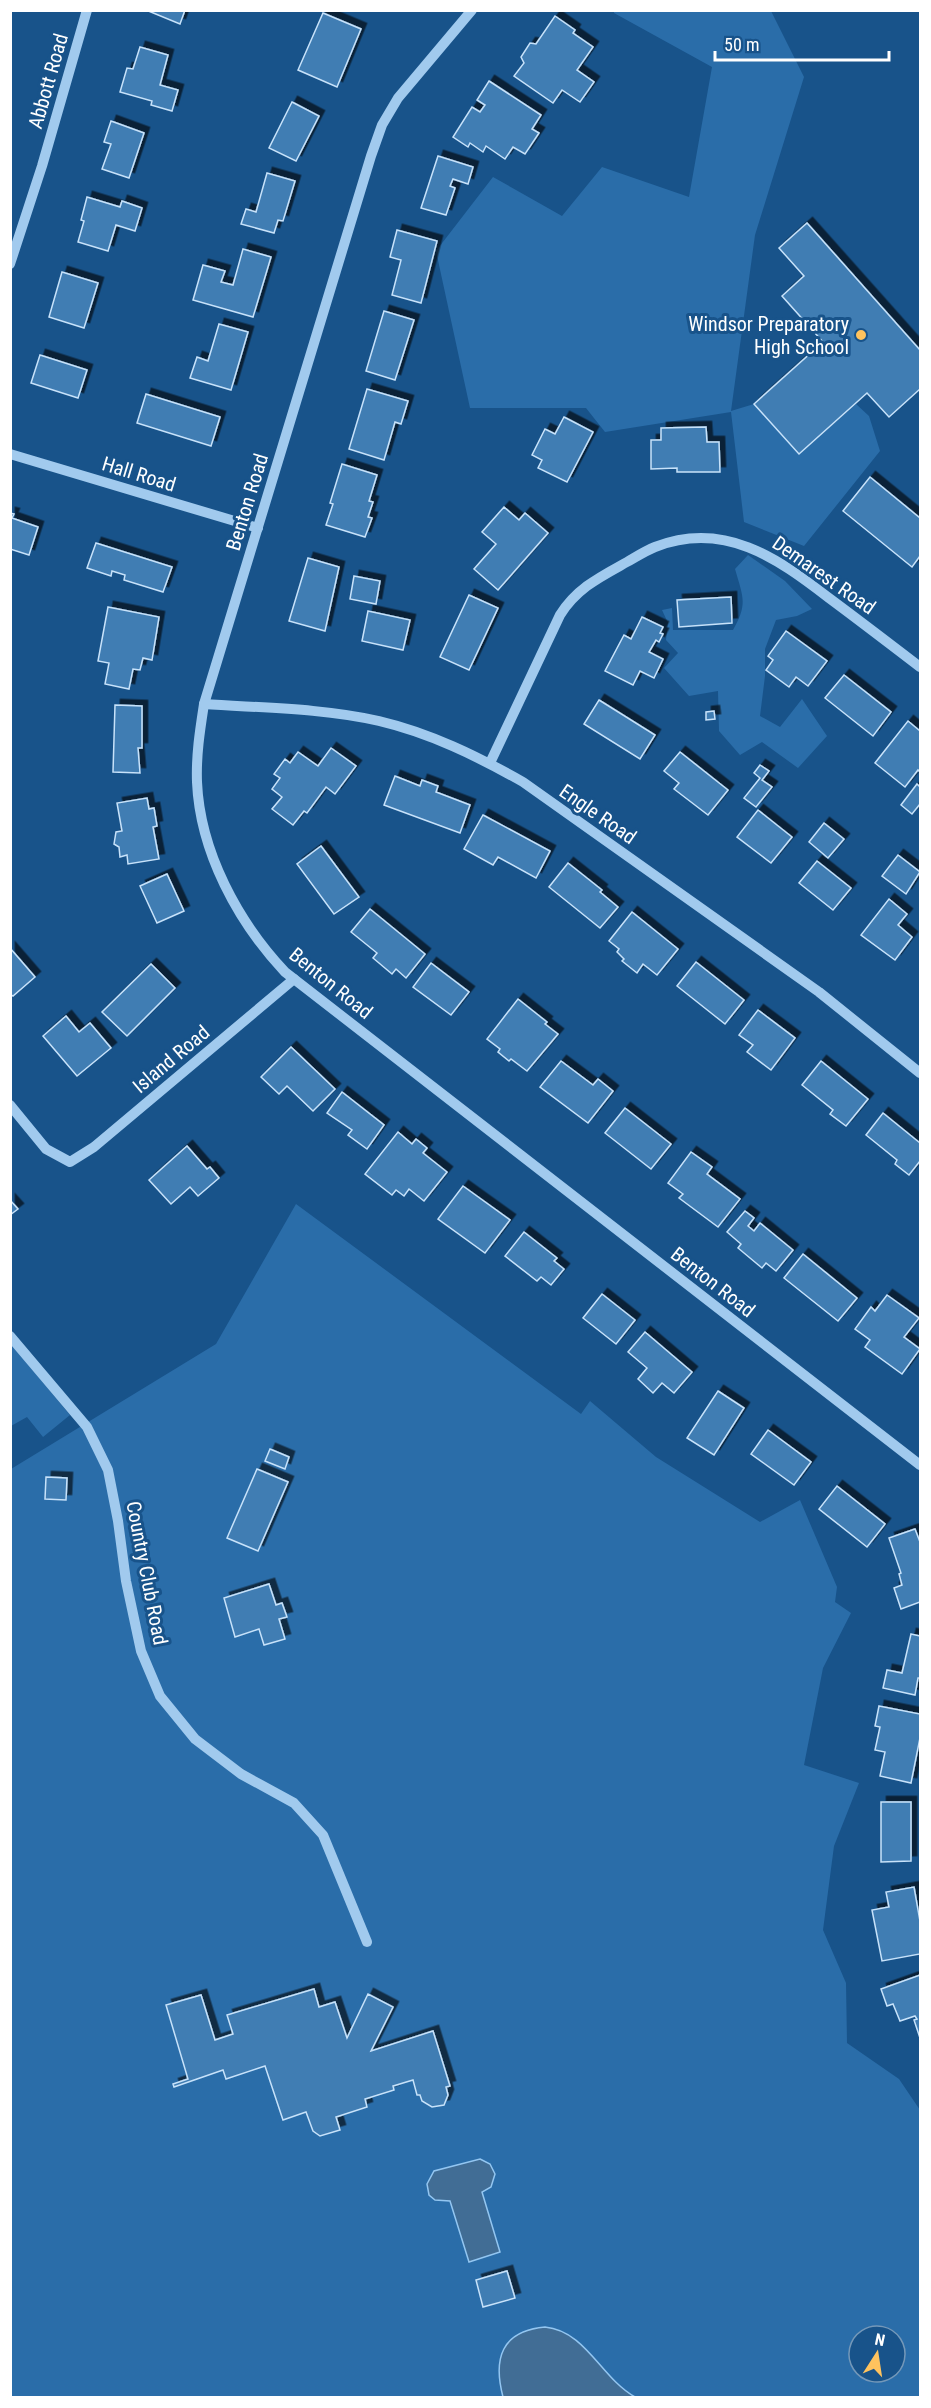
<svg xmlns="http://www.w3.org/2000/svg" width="931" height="2408" viewBox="0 0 931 2408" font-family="'Roboto Condensed',sans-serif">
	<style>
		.green { fill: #2a6da9; fill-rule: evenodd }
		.water { fill: #416d95; stroke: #93c6f1; stroke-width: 1.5 }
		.building { fill: #407db3; stroke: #c7e2fa; stroke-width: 1.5; filter: url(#shadow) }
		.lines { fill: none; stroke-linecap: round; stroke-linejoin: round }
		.minor { stroke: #a1caee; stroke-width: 10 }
		.poi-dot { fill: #ffc35e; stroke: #18538a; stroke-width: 2 }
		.labels { text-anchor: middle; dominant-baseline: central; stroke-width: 6; stroke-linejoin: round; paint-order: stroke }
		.street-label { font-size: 20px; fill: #fff; stroke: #18538a }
		.poi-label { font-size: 20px; fill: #fff; stroke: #18538a; text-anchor: end }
	</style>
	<defs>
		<filter id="shadow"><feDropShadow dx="5.5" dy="-5.5" stdDeviation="0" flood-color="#0009"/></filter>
	</defs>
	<rect width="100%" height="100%" fill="#18538a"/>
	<g class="green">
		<polygon points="614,11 771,11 804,77 755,235 731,411 754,404 799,454 856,404 869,416 880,451 804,546 744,522 731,412 605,432 586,408 470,408 436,251 493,177 562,216 602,167 689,197 712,67 614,13"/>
		<path d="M 748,555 L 785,581 L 812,609 L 797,616 L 776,620 L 765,649 L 765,676 L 760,716 L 780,727 L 802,699 L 827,736 L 798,768 L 762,742 L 740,755 L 719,731 L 718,691 L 689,696 L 664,668 L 678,653 L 666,640 L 668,623 L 662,610 L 672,608 L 673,630 L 733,630 C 748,604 743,597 735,569 Z"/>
		<path d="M 296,1204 L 581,1414 L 590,1401 L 656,1457 L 760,1522 L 800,1500 L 837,1587 L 835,1602 L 851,1613 L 823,1668 L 804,1765 L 859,1783 L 834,1846 L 823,1930 L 846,1983 L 847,2043 L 899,2079 L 920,2110 L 920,2397 L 11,2397 L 11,1469 L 216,1344 ZM 859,2336 L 895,2336 L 895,2372 L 859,2372 Z"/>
		<polygon points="10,1343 70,1415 43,1437 27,1417 11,1426"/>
	</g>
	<g class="water">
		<polygon points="480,2159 490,2164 495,2174 491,2187 482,2192 500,2252 469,2262 450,2201 435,2200 429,2195 427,2184 434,2171"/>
		<path d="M 545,2327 C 586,2331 601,2378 635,2397 L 503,2397 C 493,2359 501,2331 545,2327 Z"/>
	</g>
	<g class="building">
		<polygon points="146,10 185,10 180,24"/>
		<polygon points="323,13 361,29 337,87 298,70"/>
		<polygon points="555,16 575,30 573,33 593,47 577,70 594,82 580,102 562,90 553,103 514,76 524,63 521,57 530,43 536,44"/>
		<polygon points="140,47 168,55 160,85 178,90 172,111 151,105 152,101 120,92 127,68 133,69"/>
		<polygon points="489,81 541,115 532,129 539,133 525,154 513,147 505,159 486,146 483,152 470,143 468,147 453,137 472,107 480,112 485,105 477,100"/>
		<polygon points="292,102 319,116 296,161 269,148"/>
		<polygon points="111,121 144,133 129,178 102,169 111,144 104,142"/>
		<polygon points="438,156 473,167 468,184 453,179 450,186 455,188 446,215 421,208"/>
		<polygon points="267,173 295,181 283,221 278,220 274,233 241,224 246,209 256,212"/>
		<polygon points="87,197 120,207 122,201 142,208 135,231 116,225 108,251 78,242 84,221 81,220"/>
		<polygon points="807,223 920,350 920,389 889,417 867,393 799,454 754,404 823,342 782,296 804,276 779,248"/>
		<polygon points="397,230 437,241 421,303 392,295 401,260 390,257"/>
		<polygon points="243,249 271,257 253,317 193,300 203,265 225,271 221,282 233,285"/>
		<polygon points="62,272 98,283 84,328 49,317"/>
		<polygon points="384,311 414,320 395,380 366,371"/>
		<polygon points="219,324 248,332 231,390 190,378 197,357 208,361"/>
		<polygon points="40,355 87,370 78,398 31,383"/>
		<polygon points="367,389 408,401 401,424 395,422 384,460 349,449"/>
		<polygon points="146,394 220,417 211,446 137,423"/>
		<polygon points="564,417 593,432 567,482 538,468 542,460 532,455 545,429 555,434"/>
		<polygon points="706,427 707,442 719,442 720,472 677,472 677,468 651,469 651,440 661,440 661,428"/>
		<polygon points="342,464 377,475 369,501 373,502 368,517 372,518 365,537 326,525 333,504 330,503"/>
		<polygon points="870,477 920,518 920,556 912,567 843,511"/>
		<polygon points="504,507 519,520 525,513 548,533 498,590 474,569 496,544 482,532"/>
		<polygon points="10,513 14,514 12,518 38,527 29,555 10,549"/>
		<polygon points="96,543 172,567 163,592 124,580 125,575 112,571 111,576 87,568"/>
		<polygon points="308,558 339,567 325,631 289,621"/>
		<polygon points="354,576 380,581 376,604 350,599"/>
		<polygon points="469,595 498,608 469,670 440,657"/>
		<polygon points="731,597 732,623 679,627 677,600"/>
		<polygon points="108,607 159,617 152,660 143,658 140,670 133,669 129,689 105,684 109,663 98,661"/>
		<polygon points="368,611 410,620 403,650 362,641"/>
		<polygon points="642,617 663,627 660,633 663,634 659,642 656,640 649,652 663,659 654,678 640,671 633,685 605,671 624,635 631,639"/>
		<polygon points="786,631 827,661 808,686 796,677 789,687 766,670 773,660 768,656"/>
		<polygon points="844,675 891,712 873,736 825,698"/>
		<polygon points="599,700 655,735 640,759 584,724"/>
		<polygon points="115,705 142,706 142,748 138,748 140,773 113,772"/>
		<polygon points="714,711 715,719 706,720 706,712"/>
		<polygon points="908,721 920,731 920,772 918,770 905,787 875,763"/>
		<polygon points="331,748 356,766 335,794 326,787 307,813 304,811 293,825 272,809 282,797 272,789 280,778 274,774 285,759 290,763 298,752 318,766"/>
		<polygon points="680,752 728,790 708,815 674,789 679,783 664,771"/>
		<polygon points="760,765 769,771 762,780 772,787 756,807 744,798 760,778 754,773"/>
		<polygon points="395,776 420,786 422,780 438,786 436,792 470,805 460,833 384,805"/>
		<polygon points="917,784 920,787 920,804 912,814 901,805"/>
		<polygon points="147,798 149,809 154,808 157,826 153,827 159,859 128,864 127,855 120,857 119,847 114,844 116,832 122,831 117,803"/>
		<polygon points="758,810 792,837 771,863 737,837"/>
		<polygon points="483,815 550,851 536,878 498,857 493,865 464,849"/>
		<polygon points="824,823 844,839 828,858 809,842"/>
		<polygon points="321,846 359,897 334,914 297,864"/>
		<polygon points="898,855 920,872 906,894 882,876"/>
		<polygon points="817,861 851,888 833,910 799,883"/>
		<polygon points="568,863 602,890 600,892 618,907 600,928 549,887"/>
		<polygon points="167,874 184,911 157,923 140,886"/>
		<polygon points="889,899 907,914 898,925 912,937 895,960 861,935"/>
		<polygon points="370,909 425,954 406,978 396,969 392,974 373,958 377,953 351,932"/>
		<polygon points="632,912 678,949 657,975 643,964 637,973 622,961 624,959 617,952 619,949 609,941"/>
		<polygon points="10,948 35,977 13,996 10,994"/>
		<polygon points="696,962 744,1000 725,1024 677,986"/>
		<polygon points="431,963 469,992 451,1015 413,987"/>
		<polygon points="151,964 175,988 127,1036 102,1012"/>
		<polygon points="518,999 547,1022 545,1024 558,1034 527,1071 511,1059 509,1061 498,1052 500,1049 487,1039"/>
		<polygon points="758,1010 795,1038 771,1070 747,1052 753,1045 739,1035"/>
		<polygon points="66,1016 79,1032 90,1023 111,1048 77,1076 43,1036"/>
		<polygon points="291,1047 335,1089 313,1111 287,1086 279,1094 261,1077"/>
		<polygon points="561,1061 593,1085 598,1079 613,1091 588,1123 540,1087"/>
		<polygon points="821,1061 868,1099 846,1126 830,1114 833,1110 802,1085"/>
		<polygon points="342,1092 384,1125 367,1149 348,1135 352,1130 327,1113"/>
		<polygon points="625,1108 671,1144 651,1169 605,1133"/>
		<polygon points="883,1113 920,1143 920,1161 909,1175 895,1164 897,1160 866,1135"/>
		<polygon points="398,1132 412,1144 416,1139 427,1148 423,1153 447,1172 424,1201 409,1189 404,1196 396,1190 392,1195 365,1174"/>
		<polygon points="187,1146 207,1169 210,1167 219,1178 198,1196 190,1187 171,1204 149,1180"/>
		<polygon points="691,1152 712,1167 707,1174 740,1199 718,1227 679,1198 683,1194 668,1183"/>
		<polygon points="463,1186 510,1220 485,1253 438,1219"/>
		<polygon points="10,1200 18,1209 10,1215"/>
		<polygon points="745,1211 754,1218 748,1226 754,1231 760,1223 793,1250 776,1271 766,1263 762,1268 738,1248 741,1244 727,1232"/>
		<polygon points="524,1232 557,1258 554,1261 564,1269 551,1285 541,1277 537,1281 505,1256"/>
		<polygon points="803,1254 857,1298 838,1321 784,1278"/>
		<polygon points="602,1294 635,1320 616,1344 583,1318"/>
		<polygon points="887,1295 919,1318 904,1337 920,1349 902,1374 865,1347 870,1340 855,1329 871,1307 875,1311"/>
		<polygon points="645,1332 692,1372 674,1393 662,1383 653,1393 638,1379 647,1368 628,1352"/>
		<polygon points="718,1391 744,1408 714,1455 687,1438"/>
		<polygon points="768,1430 811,1462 794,1485 751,1454"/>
		<polygon points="270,1449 289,1457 285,1469 265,1461"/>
		<polygon points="257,1469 288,1482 258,1551 227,1538"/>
		<polygon points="46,1477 67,1478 66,1500 45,1499"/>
		<polygon points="837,1486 885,1524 867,1547 819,1509"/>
		<polygon points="915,1529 920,1542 920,1602 901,1609 894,1588 902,1585 899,1574 901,1573 889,1538"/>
		<polygon points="269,1584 276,1605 282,1603 287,1617 279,1619 285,1639 264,1645 259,1629 235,1637 224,1598"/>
		<polygon points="911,1634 920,1636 920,1678 918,1678 915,1695 883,1688 887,1670 902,1673"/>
		<polygon points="879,1706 920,1714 920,1738 911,1783 880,1776 885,1752 875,1750 880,1727 875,1726"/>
		<polygon points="881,1802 911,1802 911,1861 881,1862"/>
		<polygon points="914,1887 920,1921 920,1954 882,1961 872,1910 889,1907 886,1892"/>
		<polygon points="920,1975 920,2038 914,2020 917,2019 915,2016 900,2021 893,2004 887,2006 881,1989"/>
		<polygon points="314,1989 319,2007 335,2002 347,2038 368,1994 393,2007 371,2051 433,2031 450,2086 446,2087 448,2095 444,2105 432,2107 422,2101 420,2095 417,2095 413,2080 393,2086 394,2090 365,2099 367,2107 336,2117 340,2130 320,2136 313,2131 306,2112 283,2120 265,2066 226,2079 223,2070 174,2087 173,2084 188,2079 166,2005 201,1995 215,2040 233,2034 227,2015"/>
		<polygon points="507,2271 515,2298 483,2307 476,2280"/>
	</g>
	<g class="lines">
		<g class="minor">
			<path d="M 472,10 L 398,98 L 382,125 L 371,156 L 204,704 C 200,730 196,755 197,782 C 200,852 238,922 285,972 L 920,1465"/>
			<polyline points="10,264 42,166 87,10"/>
			<polyline points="10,454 258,528"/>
			<path d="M 204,704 C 262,708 322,708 379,721 C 430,733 477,756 523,782 L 819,992 L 920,1073"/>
			<path d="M 490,763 L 560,615 C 577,588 600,577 627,562 C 636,557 645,551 655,547 C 724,520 777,558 829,598 C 860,621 890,644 920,667"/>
			<polyline points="10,1105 46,1149 70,1162 94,1147 294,979"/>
			<polyline points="10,1336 87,1427 108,1470 118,1521 126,1581 141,1651 160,1696 195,1739 241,1774 294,1803 323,1835 367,1942"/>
		</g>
	</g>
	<circle class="poi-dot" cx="861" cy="335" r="6"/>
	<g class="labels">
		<g class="street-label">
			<text transform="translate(48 81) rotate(-74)">Abbott Road</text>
			<text transform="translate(139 474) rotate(17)">Hall Road</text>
			<text transform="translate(247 502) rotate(-73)">Benton Road</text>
			<text transform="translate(824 575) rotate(35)">Demarest Road</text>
			<text transform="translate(598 814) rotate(35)">Engle Road</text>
			<text transform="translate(331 983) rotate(39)">Benton Road</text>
			<text transform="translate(171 1059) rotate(-40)">Island Road</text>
			<text transform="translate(713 1282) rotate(38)">Benton Road</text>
			<text transform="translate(147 1573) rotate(79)">Country Club Road</text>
		</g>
		<g class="poi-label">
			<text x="849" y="324">Windsor Preparatory<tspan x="849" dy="23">High School</tspan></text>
		</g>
	</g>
	<rect width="931" height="2408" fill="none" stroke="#ffffff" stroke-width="24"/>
	<g transform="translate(877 2354) rotate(12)"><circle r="28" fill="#18538a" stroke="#7498b9" stroke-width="1.5"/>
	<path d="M0-4.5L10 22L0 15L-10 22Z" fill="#ffc35e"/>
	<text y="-9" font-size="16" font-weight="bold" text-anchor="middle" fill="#ffffff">N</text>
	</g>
	<path d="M715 51v9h174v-9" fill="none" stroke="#ffffff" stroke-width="3"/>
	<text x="724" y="51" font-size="18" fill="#ffffff" stroke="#18538a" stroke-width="4.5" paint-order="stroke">50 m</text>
</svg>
